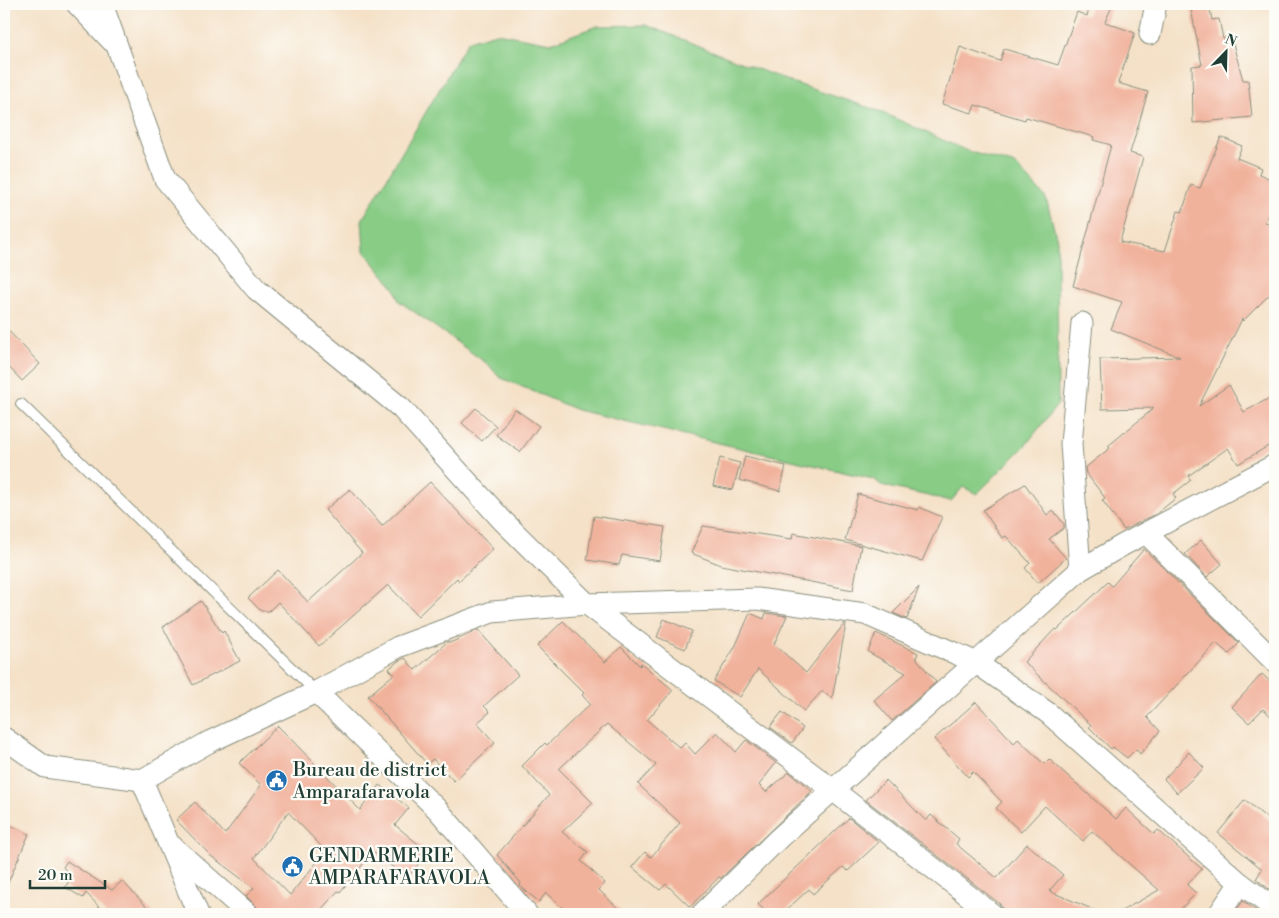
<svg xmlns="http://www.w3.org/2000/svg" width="1279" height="918" viewBox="0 0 1279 918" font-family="'Libre Bodoni',serif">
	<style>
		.green { fill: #88cc86; stroke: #54845d }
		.building { fill: #f1b29c; fill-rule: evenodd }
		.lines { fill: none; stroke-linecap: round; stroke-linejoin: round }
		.service-casing { stroke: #8a8f7e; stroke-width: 12 }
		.minor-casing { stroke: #8a8f7e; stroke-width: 23 }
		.service { stroke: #fff; stroke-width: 10 }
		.minor { stroke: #fff; stroke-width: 21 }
		.labels { text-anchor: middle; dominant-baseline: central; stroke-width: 4.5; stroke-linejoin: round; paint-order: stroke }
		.poi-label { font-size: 19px; fill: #1f3d34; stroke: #fdfcf7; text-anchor: start }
	</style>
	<rect width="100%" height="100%" fill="#fdfcf7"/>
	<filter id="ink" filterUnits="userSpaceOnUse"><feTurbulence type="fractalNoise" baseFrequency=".02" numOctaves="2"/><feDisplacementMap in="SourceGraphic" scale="10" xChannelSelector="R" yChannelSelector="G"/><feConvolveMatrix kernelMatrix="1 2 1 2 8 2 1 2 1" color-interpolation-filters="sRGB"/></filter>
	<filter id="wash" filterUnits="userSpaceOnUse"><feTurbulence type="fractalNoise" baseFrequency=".0096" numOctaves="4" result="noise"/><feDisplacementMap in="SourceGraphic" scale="20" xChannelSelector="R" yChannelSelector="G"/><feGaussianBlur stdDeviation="1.12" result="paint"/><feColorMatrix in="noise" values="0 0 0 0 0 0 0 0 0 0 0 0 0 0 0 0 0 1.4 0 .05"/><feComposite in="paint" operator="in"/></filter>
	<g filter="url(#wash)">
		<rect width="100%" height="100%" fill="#f4e1c7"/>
		<polygon class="green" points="646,25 788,81 879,111 967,151 1016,165 1046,198 1057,240 1058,404 1025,446 977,494 963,487 951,501 883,486 873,479 577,410 499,377 489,365 399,301 395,289 364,251 362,220 468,41 496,33 551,43 597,26"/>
		<g id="blocks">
			<g class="building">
				<polygon points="1091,4 1113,4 1105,22 1135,33 1118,83 1148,92 1130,153 1143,157 1120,242 1165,251 1178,211 1182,212 1191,185 1200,188 1221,137 1242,146 1237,158 1261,168 1259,174 1275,181 1275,197 1265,222 1275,228 1275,289 1243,321 1242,319 1199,406 1229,385 1244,412 1275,395 1275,442 1238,464 1228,448 1188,476 1191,480 1173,494 1176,498 1156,514 1124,530 1102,500 1105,498 1086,473 1085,468 1110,448 1108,446 1154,408 1102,409 1100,359 1180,357 1111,329 1122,302 1073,286 1111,145 1093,140 1094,137 1026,117 1025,120 975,105 972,113 942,104 960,47 1000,61 1004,49 1058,65 1077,12 1087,16"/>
				<polygon points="1190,4 1209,4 1212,20 1219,19 1223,39 1231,37 1243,80 1248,80 1252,117 1193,123 1192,66 1202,65"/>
				<polygon points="4,326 40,364 22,381 4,362"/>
				<polygon points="476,408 496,426 482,441 462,423"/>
				<polygon points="515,409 539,426 520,452 496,435"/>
				<polygon points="745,456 786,466 780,491 739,480"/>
				<polygon points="720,458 740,463 733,490 713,486"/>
				<polygon points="430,482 493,549 459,581 457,578 418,616 388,585 319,646 278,602 269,611 261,611 248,598 278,570 308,602 362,553 325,510 350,489 382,526"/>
				<polygon points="1025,484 1047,515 1053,510 1064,524 1064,528 1049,539 1066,558 1038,583 1025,568 1030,563 1006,536 1002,538 983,510"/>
				<polygon points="858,494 918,510 919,507 942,517 922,561 845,540"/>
				<polygon points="594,516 665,527 660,561 622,555 619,565 587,560"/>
				<polygon points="703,526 792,539 793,533 861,546 853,590 721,565 691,553"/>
				<polygon points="1201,540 1222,564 1207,577 1185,554"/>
				<polygon points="1144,549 1239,643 1229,654 1216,643 1147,717 1160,731 1140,754 1136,749 1127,758 1113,747 1111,749 1089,727 1091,725 1024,662 1055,629 1057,630 1108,582 1112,586"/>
				<polygon points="919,587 907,619 893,613"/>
				<polygon points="201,601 222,633 224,631 240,661 193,685 163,627"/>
				<polygon points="750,613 764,619 766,613 787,616 774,644 806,673 844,624 846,624 832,699 822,691 804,711 758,669 740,697 714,681 735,647"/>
				<polygon points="664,619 692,631 685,649 657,637"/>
				<polygon points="563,621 605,662 621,647 640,666 641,663 673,690 647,720 680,748 685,743 695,754 717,732 736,752 746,740 776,763 759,785 766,792 789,772 812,791 721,878 719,877 690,907 666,884 660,890 632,867 645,852 651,857 680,823 638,784 656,765 607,724 559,769 593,803 562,832 588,852 581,861 605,883 599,890 624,914 569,914 546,893 539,902 520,886 521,883 497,855 549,795 522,766 545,743 547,745 590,704 582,695 584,693 537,646"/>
				<polygon points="478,630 518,675 484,706 490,712 477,723 495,743 454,781 433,759 427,764 368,696 394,674 389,669 398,661 405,658 415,670 447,642 452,642"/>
				<polygon points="876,633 918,653 916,658 936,682 892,721 874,700 906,673 868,652"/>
				<polygon points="1262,674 1275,686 1275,720 1263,709 1249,723 1232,707"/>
				<polygon points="976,702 1014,743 1018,739 1044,764 1049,759 1116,819 1126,808 1154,834 1158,830 1202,869 1187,885 1196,893 1176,914 1116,914 1159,890 1092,831 1083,841 1045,806 1021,832 996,808 1002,802 973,772 968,777 934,739"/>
				<polygon points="782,712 803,728 792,743 770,727"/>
				<path d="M 278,726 L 360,810 L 380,785 L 409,808 L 395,825 L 428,852 L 407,878 L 373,852 L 340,892 L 338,891 L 317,914 L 264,914 L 246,896 L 254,888 L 211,856 L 176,820 L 195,802 L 225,834 L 261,785 L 239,763 ZM 288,812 L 326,851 L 290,895 L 254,858 Z"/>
				<polygon points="1189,752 1204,768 1177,793 1164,779"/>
				<polygon points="886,780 926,821 931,815 959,839 956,844 997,878 1027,844 1063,875 1049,891 1104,914 1005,914 1000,904 866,800"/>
				<polygon points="1245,800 1275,825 1275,888 1273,892 1256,879 1262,869 1218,833"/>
				<polygon points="849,818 879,842 848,871 843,867 813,894 809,889 782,914 768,914 758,904"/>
				<polygon points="10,825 29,834 4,892 4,840"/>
				<polygon points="67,861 112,890 122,881 154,914 106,914 86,893 83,898 65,887 72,877 63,867"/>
				<polygon points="1243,901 1259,913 1258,914 1234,914"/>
			</g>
		</g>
	</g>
	<g filter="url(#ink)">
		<use href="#blocks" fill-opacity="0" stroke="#8a8f7e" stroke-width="1"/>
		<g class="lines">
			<defs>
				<polyline id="service" points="21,404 316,692"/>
				<g id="minor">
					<polyline points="77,4 112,41"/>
					<polyline points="102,4 165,179 256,289 401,408 502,520 587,604 833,790 992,914"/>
					<polyline points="1150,34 1156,4"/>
					<polyline points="1146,533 1275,662"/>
					<polyline points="1080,570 1071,444 1082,323"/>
					<polyline points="316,692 438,810 527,914"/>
					<polyline points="4,738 45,767 142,780 209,742 316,692 398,647 492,612 587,604 757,599 865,614 975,662 1048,713 1240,883 1275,909"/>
					<polyline points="142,780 198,914"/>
					<polyline points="172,846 248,914"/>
					<polyline points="702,914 779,838 1080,570 1123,545 1275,465"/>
					<polyline points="1219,914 1240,883"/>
				</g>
			</defs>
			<use href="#service" class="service-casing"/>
			<use href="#minor" class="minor-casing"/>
			<use href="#service" class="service"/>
			<use href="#minor" class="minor"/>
		</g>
	</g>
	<defs>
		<symbol id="civic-disc" viewBox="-11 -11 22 22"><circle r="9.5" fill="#1f6fb2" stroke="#fdfcf7"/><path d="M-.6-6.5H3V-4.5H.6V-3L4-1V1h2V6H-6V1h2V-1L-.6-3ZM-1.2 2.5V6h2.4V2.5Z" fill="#fff"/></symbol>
	</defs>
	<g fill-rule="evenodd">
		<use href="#civic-disc" x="264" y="768" width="25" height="25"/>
		<use href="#civic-disc" x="280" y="854" width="25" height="25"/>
	</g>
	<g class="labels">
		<g class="poi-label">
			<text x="293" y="770">Bureau de district<tspan x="293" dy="22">Amparafaravola</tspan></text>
			<text x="309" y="856">GENDARMERIE<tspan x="309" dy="22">AMPARAFARAVOLA</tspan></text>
		</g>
	</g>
	<rect width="1279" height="918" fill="none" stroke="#fdfcf7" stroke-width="20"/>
	<g transform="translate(1226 52) rotate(23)" stroke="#fdfcf7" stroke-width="4" paint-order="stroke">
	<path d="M0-4L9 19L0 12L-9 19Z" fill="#1f3d34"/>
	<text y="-8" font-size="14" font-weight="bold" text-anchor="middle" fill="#1f3d34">N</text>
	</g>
	<path d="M30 880v8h75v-8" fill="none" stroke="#1f3d34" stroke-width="2.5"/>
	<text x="38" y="880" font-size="15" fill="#1f3d34" stroke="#fdfcf7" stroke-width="4" paint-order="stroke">20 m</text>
</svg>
